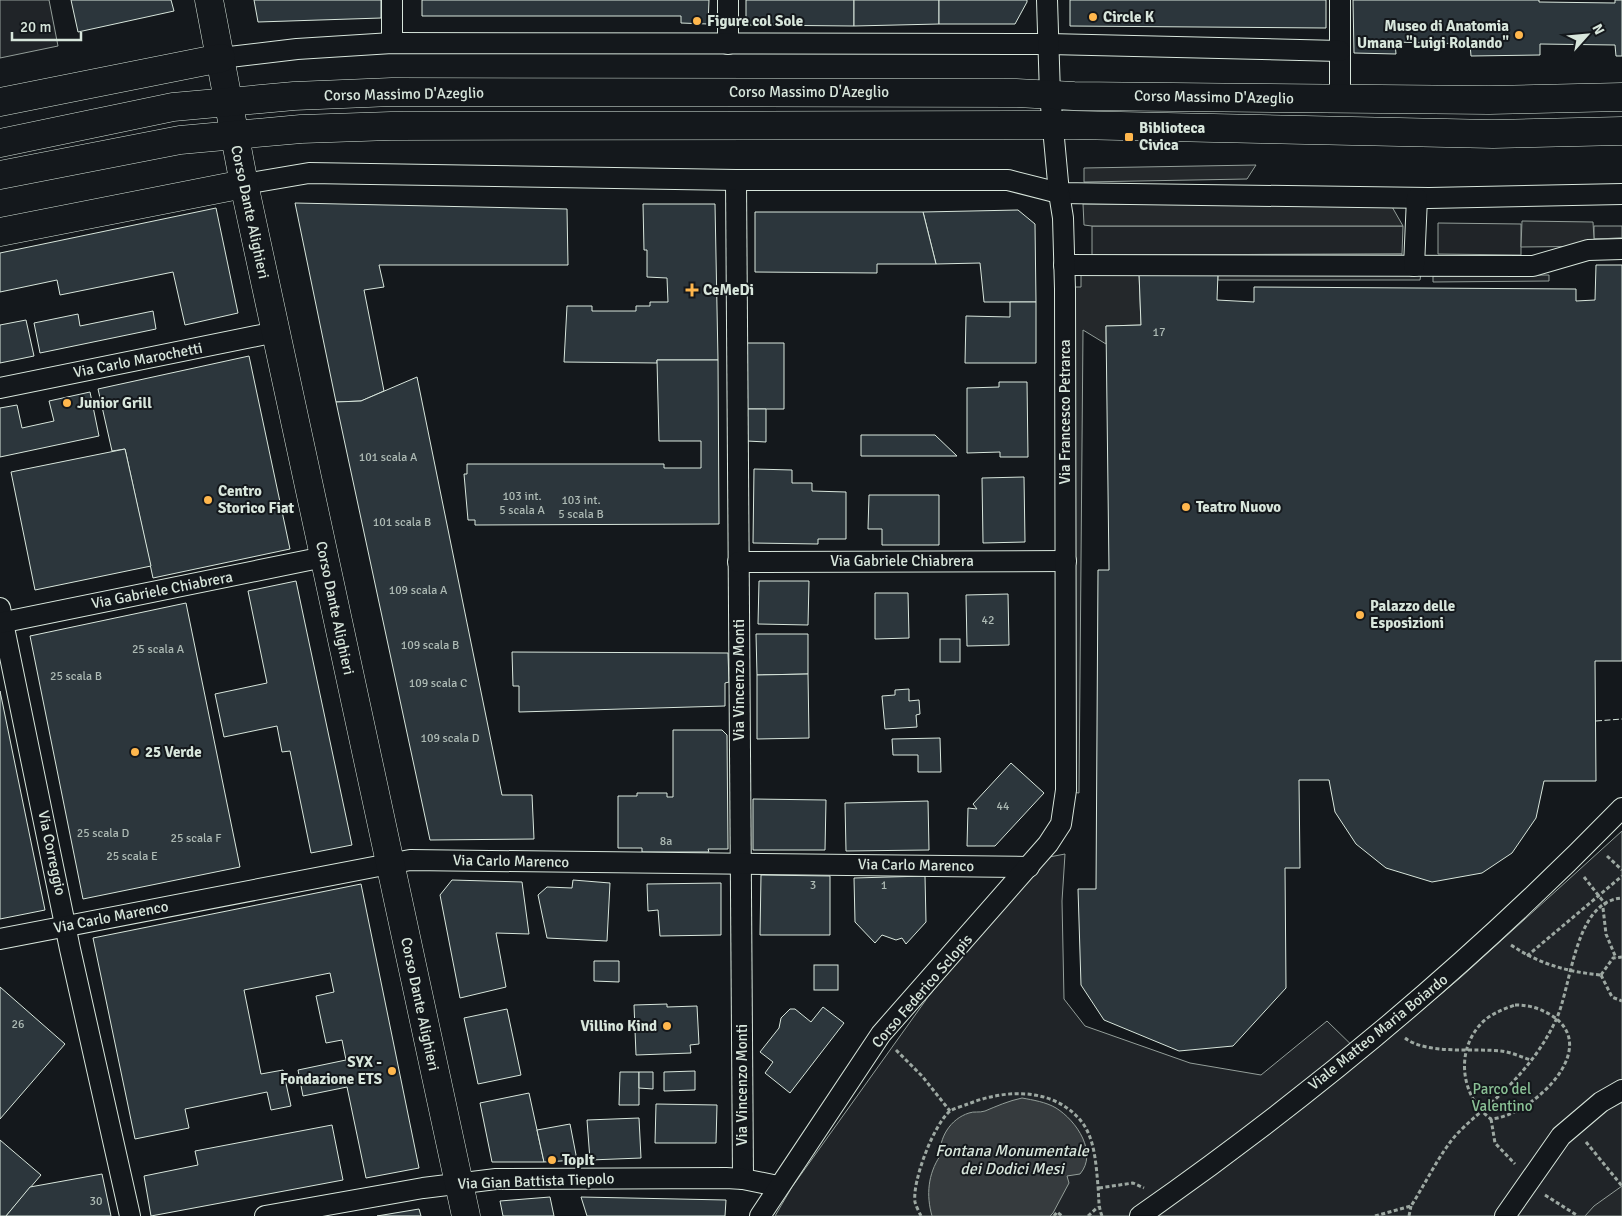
<svg xmlns="http://www.w3.org/2000/svg" width="1622" height="1216" viewBox="0 0 1622 1216" font-family="Signika,sans-serif">
	<style>
		.green { fill: #202428; stroke: #939e99 }
		.parking { fill: #24282b; stroke: #939e99 }
		.water { fill: #363b3e; stroke: #939e99 }
		.building { fill: #2c363c; stroke: #d8e6dc }
		.lines { fill: none; stroke-linecap: round; stroke-linejoin: round }
		.street-casing { stroke: #d8e6dc; stroke-width: 22 }
		.secondary-casing { stroke: #d8e6dc; stroke-width: 29 }
		.primary-casing { stroke: #d8e6dc; stroke-width: 29 }
		.path { stroke: #9da8a2; stroke-width: 3; stroke-dasharray: 4 2.5; stroke-linecap: butt }
		.street { stroke: #14181c; stroke-width: 20 }
		.secondary { stroke: #14181c; stroke-width: 28 }
		.primary { stroke: #14181c; stroke-width: 28 }
		.fence { stroke: #d8e6dc; stroke-width: 1; stroke-dasharray: 6 2.5; stroke-linecap: butt }
		.poi-dot { fill: #ffb74d; stroke: #14181c; stroke-width: 2 }
		.labels { text-anchor: middle; dominant-baseline: central; stroke-width: 4; stroke-linejoin: round; paint-order: stroke }
		.number-label { font-size: 12px; fill: #adbab4 }
		.poi-label { font-size: 15px; font-weight: bold; fill: #d8e6dc; stroke: #14181c; text-anchor: start }
		.street-label { font-size: 15px; fill: #d8e6dc; stroke: #14181c }
		.park-label { font-size: 15px; fill: #8ac095; stroke: #14181c }
		.water-label { font-size: 16px; font-style: italic; fill: #d8e6dc; stroke: #14181c }
	</style>
	<rect width="100%" height="100%" fill="#14181c"/>
	<g class="green">
		<polygon points="0,0 49,0 58,46 0,58"/>
		<polygon points="1438,223 1521,224 1521,255 1438,254"/>
		<polygon points="1092,226 1403,226 1402,254 1092,255"/>
		<polygon points="1594,226 1622,226 1622,238 1594,239"/>
		<polygon points="1622,831 1622,1216 775,1216 792,1187 928,997 1044,858 1065,854 1062,901 1064,999 1085,1026 1190,1063 1261,1075 1327,1021 1365,1058 1460,978"/>
	</g>
	<g class="parking">
		<polygon points="1256,165 1247,179 1084,182 1084,168"/>
		<polygon points="1083,204 1391,205 1403,226 1092,226 1084,225"/>
		<polygon points="1522,221 1593,222 1594,239 1622,238 1622,246 1521,247"/>
		<polygon points="1402,254 1402,261 1093,260 1092,255"/>
		<polygon points="1139,273 1141,325 1106,326 1106,344 1083,330 1079,793 1064,791 1070,287 1081,287 1081,274"/>
		<polygon points="1218,273 1421,273 1420,280 1218,280"/>
		<polygon points="1549,275 1549,281 1433,282 1433,276"/>
		<polygon points="1622,1186 1622,1216 1585,1216 1594,1206"/>
	</g>
	<path class="water" d="M 1022,1098 C 1033,1100 1046,1102 1056,1108 C 1077,1121 1098,1153 1080,1174 L 1067,1176 L 1069,1183 L 1053,1213 L 1050,1216 L 932,1216 C 926,1195 928,1174 940,1156 C 939,1138 950,1119 969,1113 C 974,1111 979,1113 985,1111 C 997,1106 1008,1101 1022,1098 Z"/>
	<g class="building">
		<polygon points="71,0 171,0 174,11 78,32"/>
		<polygon points="254,0 381,0 381,18 258,22"/>
		<polygon points="422,0 709,0 708,24 681,23 681,16 422,16"/>
		<polygon points="746,0 854,0 854,26 746,25"/>
		<polygon points="854,0 939,0 939,24 854,26"/>
		<polygon points="939,0 1027,0 1027,2 1015,24 939,24"/>
		<polygon points="1070,0 1326,0 1326,28 1070,26"/>
		<polygon points="1353,0 1539,0 1539,2 1615,3 1615,0 1622,0 1622,56 1616,56 1615,45 1540,44 1540,55 1471,56 1470,44 1395,42 1396,54 1354,53"/>
		<polygon points="295,203 567,209 568,265 379,265 384,287 364,290 384,391 361,401 336,402"/>
		<polygon points="643,204 715,204 718,360 657,360 657,363 564,362 567,306 592,306 592,311 636,311 636,306 650,306 650,302 668,302 667,278 647,277 647,250 644,250"/>
		<polygon points="216,208 238,313 185,325 173,272 60,295 57,280 0,292 0,253"/>
		<polygon points="1018,210 1035,224 1036,302 984,302 980,263 936,264 923,212"/>
		<polygon points="755,212 923,212 936,264 877,264 877,273 755,272"/>
		<polygon points="1596,265 1622,265 1622,661 1595,661 1596,781 1544,781 1536,818 1512,853 1482,873 1432,882 1386,868 1356,844 1335,812 1329,780 1299,780 1300,868 1285,868 1286,988 1233,1046 1179,1051 1104,1020 1081,985 1078,889 1096,889 1098,570 1109,570 1106,326 1141,325 1139,273 1218,273 1217,300 1254,302 1254,287 1576,289 1576,301 1595,300"/>
		<polygon points="1010,302 1036,302 1036,363 965,363 966,316 1010,317"/>
		<polygon points="153,311 156,329 40,353 34,323 78,314 80,326"/>
		<polygon points="26,320 34,356 0,363 0,325"/>
		<polygon points="745,343 784,343 784,409 746,409"/>
		<polygon points="249,356 290,549 153,578 125,449 112,451 98,389"/>
		<polygon points="657,360 718,360 719,524 475,525 475,520 468,520 464,474 467,474 467,464 664,464 664,468 701,468 701,441 659,441"/>
		<polygon points="417,377 502,795 532,795 534,839 430,840 336,402 361,401"/>
		<polygon points="999,382 1027,382 1028,457 1000,457 1000,452 967,453 967,388 999,387"/>
		<polygon points="90,392 99,436 0,457 0,408 17,405 22,428 54,421 49,401"/>
		<polygon points="746,409 766,409 766,442 747,441"/>
		<polygon points="861,435 935,435 957,456 861,456"/>
		<polygon points="125,449 151,566 35,590 11,472"/>
		<polygon points="754,469 792,470 792,483 812,483 812,491 846,492 846,539 818,539 818,544 753,543"/>
		<polygon points="1024,477 1025,542 983,543 982,478"/>
		<polygon points="869,495 939,495 939,545 882,545 882,529 868,529"/>
		<polygon points="296,581 352,845 311,853 290,751 282,752 277,726 224,737 215,694 267,683 248,591"/>
		<polygon points="759,581 809,581 808,625 758,624"/>
		<polygon points="875,593 908,593 909,638 875,639"/>
		<polygon points="1008,594 1009,645 967,646 966,595"/>
		<polygon points="186,603 240,867 83,899 30,636"/>
		<polygon points="756,634 808,634 808,674 757,675"/>
		<rect x="940" y="639" width="20" height="23"/>
		<polygon points="512,652 728,653 729,682 725,683 725,706 519,712 519,686 513,686"/>
		<polygon points="808,674 809,738 757,739 757,675"/>
		<polygon points="909,689 909,701 919,700 920,714 916,715 917,727 885,729 882,696 895,695 895,690"/>
		<polygon points="0,691 45,910 0,919"/>
		<polygon points="673,730 722,730 727,735 728,849 708,849 709,852 642,852 642,848 618,848 618,796 637,796 637,793 667,793 667,797 673,797"/>
		<polygon points="940,738 941,772 918,772 918,755 893,755 892,739"/>
		<polygon points="1011,763 1044,793 995,846 967,846 968,808 977,809 973,804"/>
		<polygon points="753,799 826,800 825,850 753,850"/>
		<polygon points="928,801 929,850 846,851 845,803"/>
		<polygon points="761,875 830,876 830,935 760,935"/>
		<polygon points="925,876 926,922 906,944 902,938 896,940 882,935 875,943 855,922 854,878"/>
		<polygon points="452,880 522,882 529,934 496,933 506,987 460,998 440,895"/>
		<polygon points="573,880 610,883 607,941 547,938 538,895 547,887 572,888"/>
		<polygon points="721,883 721,935 660,936 658,910 648,911 647,884"/>
		<polygon points="361,884 419,1168 366,1178 347,1087 303,1096 298,1070 346,1060 342,1040 326,1043 316,996 334,992 330,973 244,990 261,1074 283,1070 291,1106 271,1110 267,1092 185,1109 189,1128 135,1139 93,938"/>
		<polygon points="594,961 619,961 619,982 594,981"/>
		<rect x="814" y="965" width="24" height="25"/>
		<polygon points="0,987 65,1044 0,1119"/>
		<polygon points="667,1004 667,1007 697,1006 699,1044 690,1045 691,1053 636,1055 634,1005"/>
		<polygon points="823,1007 844,1023 790,1093 765,1073 773,1062 760,1052 779,1028 781,1018 790,1009 795,1009 811,1022"/>
		<polygon points="507,1009 521,1075 478,1084 464,1018"/>
		<polygon points="695,1071 695,1090 664,1091 664,1072"/>
		<polygon points="620,1072 639,1072 639,1105 619,1105"/>
		<polygon points="639,1072 653,1072 653,1089 639,1088"/>
		<polygon points="529,1093 544,1162 492,1162 480,1103"/>
		<polygon points="656,1104 717,1105 716,1143 655,1143"/>
		<polygon points="639,1118 641,1158 590,1160 587,1120"/>
		<polygon points="570,1124 577,1160 544,1162 537,1130"/>
		<polygon points="332,1125 343,1180 151,1216 144,1176 198,1165 195,1151"/>
		<polygon points="0,1140 41,1175 6,1216 0,1216"/>
		<polygon points="102,1174 111,1216 6,1216 30,1187"/>
		<polygon points="550,1197 554,1216 503,1216 500,1201"/>
		<polygon points="581,1197 726,1200 725,1216 587,1216"/>
		<polygon points="419,1209 421,1216 377,1216"/>
	</g>
	<g class="lines">
		<defs>
			<g id="street">
				<polyline points="392,0 392,43"/>
				<polyline points="1340,0 1340,99"/>
				<polyline points="728,44 728,0"/>
				<polyline points="221,58 297,49 392,43 1049,44 1340,51"/>
				<polyline points="736,180 743,1179"/>
				<polyline points="244,184 309,173 736,180 1008,180 1059,193 1429,198 1622,194"/>
				<polyline points="1064,265 1533,266 1588,250 1622,249"/>
				<polyline points="1414,266 1417,198"/>
				<polyline points="0,388 276,332"/>
				<polyline points="738,562 1066,561"/>
				<polyline points="0,608 70,949 130,1216"/>
				<polyline points="0,623 324,557"/>
				<polyline points="0,939 410,860 1029,867"/>
				<polyline points="265,1216 423,1188 496,1179 726,1178 743,1179 778,1186"/>
				<polyline points="760,1216 881,1034 1048,844 1061,824 1066,790 1065,289 1063,218 1059,193 1050,95 1047,0"/>
				<path d="M 1140,1216 C 1313,1095 1475,959 1622,808"/>
				<polyline points="1505,1216 1561,1136 1601,1102 1622,1090"/>
			</g>
			<g id="secondary">
				<polyline points="209,0 244,184 466,1216"/>
				<polyline points="0,102 221,58"/>
				<polyline points="0,232 244,184"/>
			</g>
			<g id="primary">
				<polyline points="0,143 173,107 294,96 392,92 1016,93 1074,96 1489,100 1622,97"/>
				<polyline points="0,175 180,140 301,129 391,126 1074,125 1493,134 1622,131"/>
			</g>
		</defs>
		<use href="#street" class="street-casing"/>
		<use href="#secondary" class="secondary-casing"/>
		<use href="#primary" class="primary-casing"/>
		<g class="path">
			<polyline points="1607,856 1622,870"/>
			<polyline points="1584,877 1606,905"/>
			<polyline points="1603,908 1606,934 1616,958"/>
			<path d="M 1511,945 C 1539,964 1568,972 1601,975"/>
			<polyline points="1527,956 1622,876"/>
			<polyline points="1601,975 1612,997 1622,1001"/>
			<polyline points="1601,975 1613,958 1622,957"/>
			<path d="M 1515,1005 C 1529,1005 1539,1008 1551,1015 C 1604,1048 1531,1116 1491,1119 C 1462,1098 1455,1054 1479,1026 C 1488,1015 1501,1010 1515,1005 Z"/>
			<path d="M 1405,1038 C 1427,1055 1474,1048 1501,1051 C 1511,1052 1521,1057 1531,1060"/>
			<polyline points="896,1050 922,1076 950,1111"/>
			<polyline points="1491,1119 1495,1143 1515,1164"/>
			<polyline points="1586,1142 1622,1186"/>
			<polyline points="1099,1188 1133,1183 1144,1188"/>
			<polyline points="1545,1195 1578,1216"/>
			<path d="M 921,1216 C 919,1212 916,1206 915,1202 C 912,1181 934,1124 950,1111 C 955,1108 963,1106 968,1104 C 1005,1089 1053,1087 1081,1121 C 1095,1138 1096,1165 1098,1186 C 1099,1197 1098,1206 1102,1216"/>
			<polyline points="1054,1216 1057,1212 1062,1216"/>
			<polyline points="1088,1216 1098,1207"/>
			<path d="M 1375,1216 L 1411,1206 C 1424,1186 1440,1153 1456,1135 C 1471,1119 1490,1105 1506,1089 C 1526,1069 1543,1047 1555,1022 C 1572,989 1573,901 1622,898"/>
			<polyline points="1409,1216 1411,1206"/>
		</g>
		<use href="#street" class="street"/>
		<use href="#secondary" class="secondary"/>
		<use href="#primary" class="primary"/>
		<polyline class="fence" points="1596,721 1622,719"/>
	</g>
	<g class="poi-dot">
		<circle cx="1093" cy="17" r="5"/>
		<circle cx="697" cy="21" r="5"/>
		<circle cx="1519" cy="35" r="5"/>
		<rect x="1124" y="132" width="10" height="10" rx="2.5"/>
		<path d="M689.5 282.5h5v5h5v5h-5v5h-5v-5h-5v-5h5z"/>
		<circle cx="67" cy="403" r="5"/>
		<circle cx="208" cy="500" r="5"/>
		<circle cx="1186" cy="507" r="5"/>
		<circle cx="1360" cy="615" r="5"/>
		<circle cx="135" cy="752" r="5"/>
		<circle cx="667" cy="1026" r="5"/>
		<circle cx="392" cy="1071" r="5"/>
		<circle cx="552" cy="1160" r="5"/>
	</g>
	<g class="labels">
		<g class="number-label">
			<text x="1159" y="332">17</text>
			<text x="388" y="457">101 scala A</text>
			<text x="522" y="496">103 int.<tspan x="522" dy="14">5 scala A</tspan></text>
			<text x="581" y="500">103 int.<tspan x="581" dy="14">5 scala B</tspan></text>
			<text x="402" y="522">101 scala B</text>
			<text x="418" y="590">109 scala A</text>
			<text x="988" y="620">42</text>
			<text x="430" y="645">109 scala B</text>
			<text x="158" y="649">25 scala A</text>
			<text x="76" y="676">25 scala B</text>
			<text x="438" y="683">109 scala C</text>
			<text x="450" y="738">109 scala D</text>
			<text x="1003" y="806">44</text>
			<text x="103" y="833">25 scala D</text>
			<text x="196" y="838">25 scala F</text>
			<text x="666" y="841">8a</text>
			<text x="132" y="856">25 scala E</text>
			<text x="813" y="885">3</text>
			<text x="884" y="885">1</text>
			<text x="18" y="1024">26</text>
			<text x="96" y="1201">30</text>
		</g>
		<g class="poi-label">
			<text x="1103" y="17">Circle K</text>
			<text x="707" y="21">Figure col Sole</text>
			<text x="1509" y="26" text-anchor="end">Museo di Anatomia<tspan x="1509" dy="17">Umana "Luigi Rolando"</tspan></text>
			<text x="1139" y="128">Biblioteca<tspan x="1139" dy="17">Civica</tspan></text>
			<text x="703" y="290">CeMeDi</text>
			<text x="77" y="403">Junior Grill</text>
			<text x="218" y="491">Centro<tspan x="218" dy="17">Storico Fiat</tspan></text>
			<text x="1196" y="507">Teatro Nuovo</text>
			<text x="1370" y="606">Palazzo delle<tspan x="1370" dy="17">Esposizioni</tspan></text>
			<text x="145" y="752">25 Verde</text>
			<text x="657" y="1026" text-anchor="end">Villino Kind</text>
			<text x="382" y="1062" text-anchor="end">SYX -<tspan x="382" dy="17">Fondazione ETS</tspan></text>
			<text x="562" y="1160">TopIt</text>
		</g>
		<g class="street-label">
			<text x="809" y="92">Corso Massimo D'Azeglio</text>
			<text transform="translate(404 94) rotate(-1)">Corso Massimo D'Azeglio</text>
			<text transform="translate(1214 97) rotate(1)">Corso Massimo D'Azeglio</text>
			<text transform="translate(250 212) rotate(78)">Corso Dante Alighieri</text>
			<text transform="translate(138 360) rotate(-11)">Via Carlo Marochetti</text>
			<text transform="translate(1065 412) rotate(-90)">Via Francesco Petrarca</text>
			<text x="902" y="561">Via Gabriele Chiabrera</text>
			<text transform="translate(162 590) rotate(-11)">Via Gabriele Chiabrera</text>
			<text transform="translate(335 608) rotate(78)">Corso Dante Alighieri</text>
			<text transform="translate(739 680) rotate(-90)">Via Vincenzo Monti</text>
			<text transform="translate(52 853) rotate(78)">Via Correggio</text>
			<text transform="translate(511 861) rotate(1)">Via Carlo Marenco</text>
			<text transform="translate(916 865) rotate(1)">Via Carlo Marenco</text>
			<text transform="translate(111 917) rotate(-11)">Via Carlo Marenco</text>
			<text transform="translate(922 991) rotate(-49)">Corso Federico Sclopis</text>
			<text transform="translate(420 1004) rotate(78)">Corso Dante Alighieri</text>
			<text transform="translate(1378 1032) rotate(-39)">Viale Matteo Maria Boiardo</text>
			<text transform="translate(742 1085) rotate(-90)">Via Vincenzo Monti</text>
			<text transform="translate(536 1181) rotate(-2)">Via Gian Battista Tiepolo</text>
		</g>
		<g class="park-label">
			<text x="1502" y="1089">Parco del<tspan x="1502" dy="17">Valentino</tspan></text>
		</g>
		<g class="water-label">
			<text x="1012" y="1151">Fontana Monumentale<tspan x="1012" dy="18">dei Dodici Mesi</tspan></text>
		</g>
	</g>
	<g transform="translate(1587 35) rotate(63)" stroke="#14181c" stroke-width="4" paint-order="stroke">
	<path d="M0-4L9 19L0 12L-9 19Z" fill="#d8e6dc"/>
	<text y="-8" font-size="14" font-weight="bold" text-anchor="middle" fill="#d8e6dc">N</text>
	</g>
	<path d="M12 32v8h69v-8" fill="none" stroke="#d8e6dc" stroke-width="2.5"/>
	<text x="20" y="32" font-size="15" fill="#d8e6dc" stroke="#14181c" stroke-width="4" paint-order="stroke">20 m</text>
</svg>
